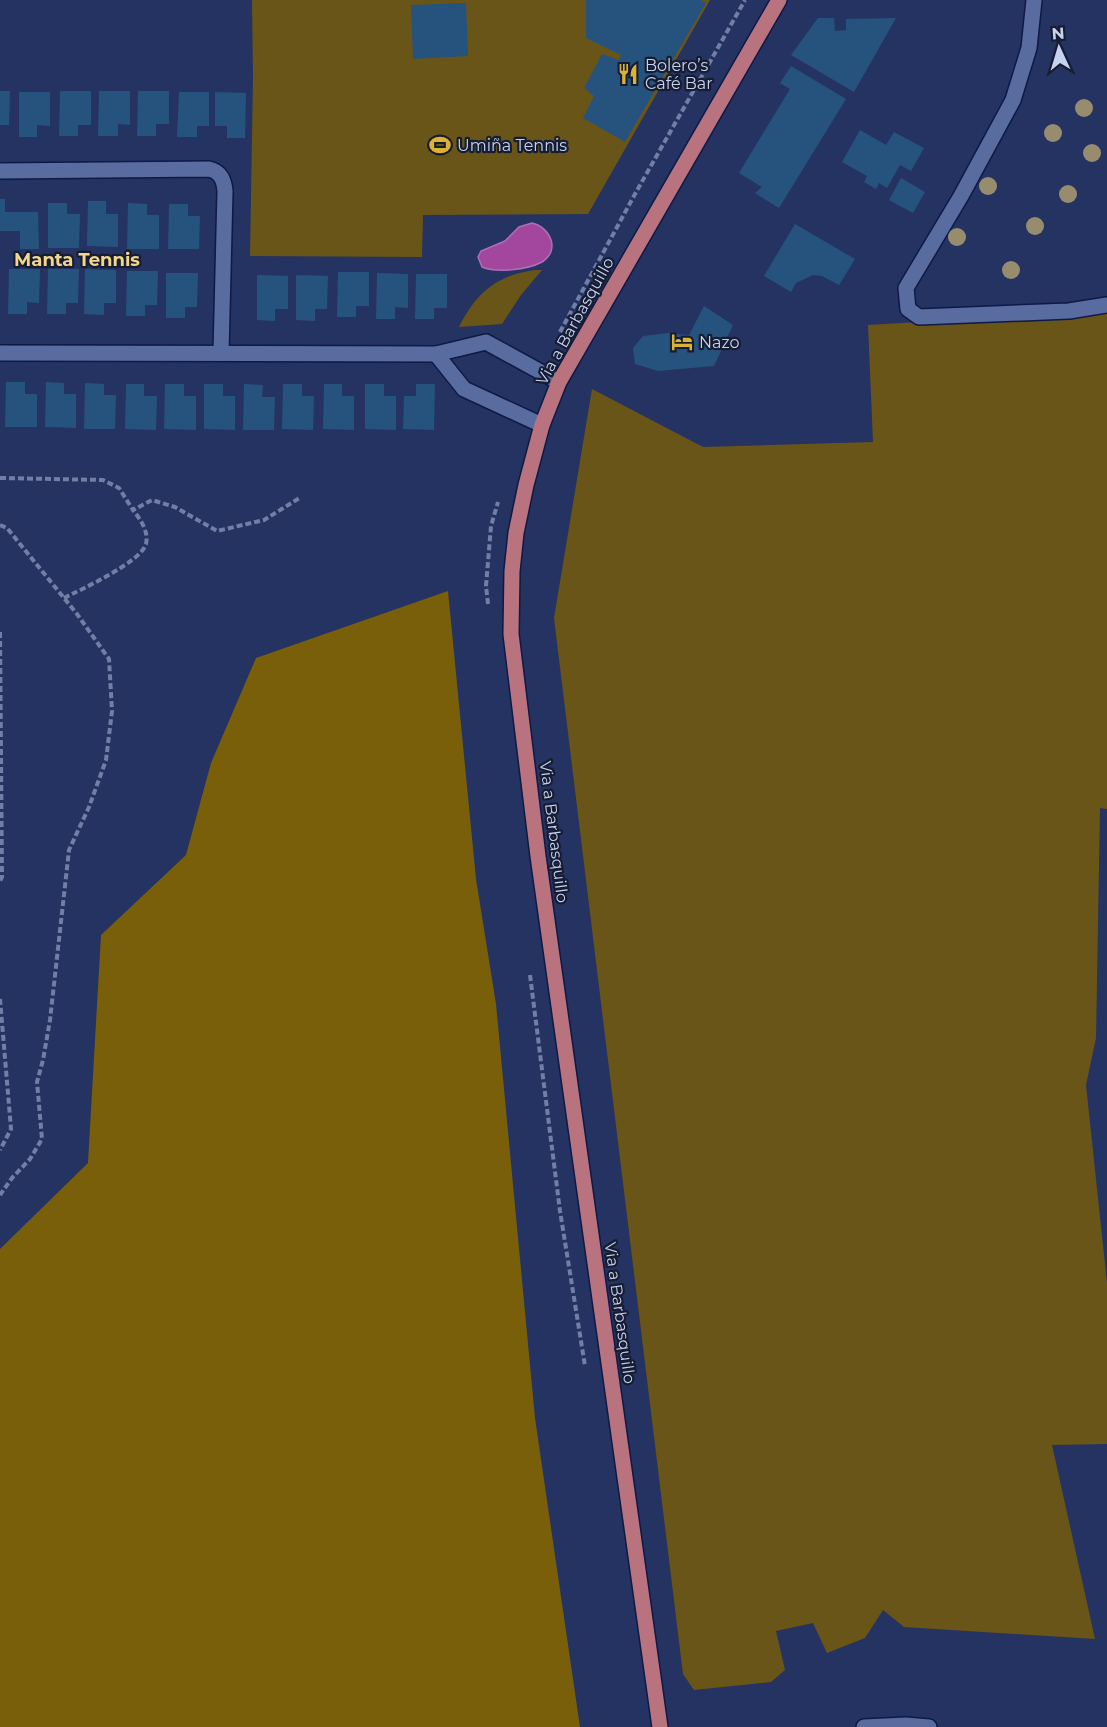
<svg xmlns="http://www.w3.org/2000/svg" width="1107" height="1727" viewBox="0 0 1107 1727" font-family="Montserrat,sans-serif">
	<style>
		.green { fill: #6a5518 }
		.forest { fill: #7a5f0b }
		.water { fill: #a2469e; stroke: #ad70b7; stroke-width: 1.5 }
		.building { fill: #26537d }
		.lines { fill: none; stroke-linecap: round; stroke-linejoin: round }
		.minor-casing { stroke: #0e1946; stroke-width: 18 }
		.major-casing { stroke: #0e1946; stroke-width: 18 }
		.path { stroke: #717ea5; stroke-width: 4; stroke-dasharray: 6 3; stroke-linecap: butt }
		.minor { stroke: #596ca0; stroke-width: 15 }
		.major { stroke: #b8737e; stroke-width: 15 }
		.tree { fill: #988c6f }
		.labels { text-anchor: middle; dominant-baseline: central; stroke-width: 4.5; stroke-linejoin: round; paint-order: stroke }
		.poi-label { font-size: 16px; fill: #c7d2f0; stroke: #161d32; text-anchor: start }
		.street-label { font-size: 16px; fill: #c7d2f0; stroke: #161d32 }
		.neighbourhood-label { font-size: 18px; font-weight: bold; fill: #f4d68b; stroke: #161d32 }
	</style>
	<rect width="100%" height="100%" fill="#253362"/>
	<g class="green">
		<polygon points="252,0 710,0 588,214 423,215 422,257 250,256 253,77"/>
		<path d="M 535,270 L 542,270 L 521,295 L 502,324 L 459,327 C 476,293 497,275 535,270 Z"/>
		<polygon points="1107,311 1107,809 1100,808 1096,1038 1086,1085 1107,1283 1107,1444 1052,1445 1095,1639 904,1627 883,1610 865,1638 827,1653 813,1623 776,1631 785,1670 771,1682 694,1690 683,1674 554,618 592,389 703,447 873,442 868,325"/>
	</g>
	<polygon class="forest" points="448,591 476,879 496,1004 535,1418 580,1727 0,1727 0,1249 88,1163 101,935 186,855 211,763 256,658"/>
	<path class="water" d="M 532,223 C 550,227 561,250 542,262 C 527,270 496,273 482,267 L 478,257 L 481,251 L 505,241 L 519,227 Z"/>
	<g class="building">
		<polygon points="586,0 701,0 706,3 625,142 583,118 594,96 584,88 602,54 619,60 621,55 586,38"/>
		<polygon points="466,3 468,56 413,59 411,5"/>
		<polygon points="818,18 834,18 835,31 846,30 846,19 896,18 854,92 791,55"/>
		<polygon points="791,66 846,99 779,208 755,193 762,187 739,173 790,89 780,83"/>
		<polygon points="0,91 10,91 9,125 0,125"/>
		<polygon points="60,91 91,91 91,125 78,125 78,136 59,136"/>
		<polygon points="99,91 130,91 130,125 118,124 118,136 98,136"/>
		<polygon points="138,91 169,91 169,124 156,124 156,136 137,136"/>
		<polygon points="19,92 50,92 50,126 37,125 37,137 19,137"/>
		<polygon points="179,92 209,92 209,126 197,126 197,137 177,137"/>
		<polygon points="215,92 246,93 245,138 227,138 227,126 215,126"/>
		<polygon points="860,130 886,145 894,132 924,148 911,171 900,165 887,188 879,183 876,189 864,182 867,176 842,162"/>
		<polygon points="901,178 925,192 913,213 889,200"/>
		<polygon points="0,199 5,199 5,212 38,212 39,249 20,249 20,231 0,231"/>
		<polygon points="88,201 106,201 106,214 118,214 118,247 87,246"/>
		<polygon points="48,203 67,203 67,214 80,214 79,248 48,248"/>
		<polygon points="128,203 147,204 147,215 159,215 159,249 127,249"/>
		<polygon points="169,204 188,204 188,216 200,216 199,249 168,249"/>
		<polygon points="795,224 855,259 839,285 822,276 813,275 796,283 791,292 764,276"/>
		<polygon points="9,269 40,269 39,303 27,302 27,314 8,314"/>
		<polygon points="48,269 79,269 78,303 66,303 66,314 47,314"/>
		<polygon points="85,269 116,270 116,303 104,303 104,315 84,314"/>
		<polygon points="127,271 158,271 157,305 145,305 145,316 126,316"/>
		<polygon points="338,272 369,272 369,306 356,306 356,317 337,317"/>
		<polygon points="166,273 198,273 197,307 185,307 185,318 166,318"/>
		<polygon points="377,273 408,274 408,308 395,307 395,319 376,319"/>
		<polygon points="416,274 447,274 447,308 434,308 434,319 415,319"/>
		<polygon points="257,275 288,276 288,309 275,309 275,321 257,320"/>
		<polygon points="296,275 328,276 327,309 315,309 315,321 296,320"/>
		<polygon points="704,306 733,325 714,366 658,371 635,364 633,348 643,336 668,333 689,335"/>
		<polygon points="6,382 25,382 25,394 37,394 37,427 5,427"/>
		<polygon points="46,382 64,383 64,394 76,394 76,428 45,427"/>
		<polygon points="85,383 104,384 104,395 116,395 115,429 84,429"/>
		<polygon points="126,384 144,384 144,396 157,396 156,430 125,429"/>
		<polygon points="165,384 184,384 184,396 196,396 196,430 164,429"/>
		<polygon points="204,384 223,384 223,396 235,396 235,430 204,429"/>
		<polygon points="244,384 263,385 262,397 275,397 274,430 243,430"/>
		<polygon points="283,384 302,384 302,396 314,396 313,430 282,429"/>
		<polygon points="324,384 342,384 342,396 354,396 354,430 323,429"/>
		<polygon points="365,384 384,384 384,396 396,396 396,430 365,429"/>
		<polygon points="416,384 435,384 434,430 403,429 404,396 416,396"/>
	</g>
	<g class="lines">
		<defs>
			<g id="minor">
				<polyline points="1034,0 1029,48 1013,100 961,196 906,288 908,309 919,317 1069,311 1107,305"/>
				<path d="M 0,171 L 209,169 C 221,172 224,180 225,191 L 221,353"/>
				<polyline points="0,353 436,354 486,342 559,382"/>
				<polyline points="436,354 464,389 542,425"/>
				<polyline points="864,1727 906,1725 929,1727"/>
			</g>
			<polyline id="major" points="660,1727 538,856 511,634 512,571 516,533 526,485 542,425 559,382 779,0"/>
		</defs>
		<use href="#minor" class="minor-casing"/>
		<use href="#major" class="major-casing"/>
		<g class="path">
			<polyline points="560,332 635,194 745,0"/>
			<polyline points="0,478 103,480 119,488 133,510 152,500 175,507 217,531 264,520 301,497"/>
			<polyline points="0,525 7,528 77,614 109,659 112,711 106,760 89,807 69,850 50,1020 43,1060 37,1082 42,1139 30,1159 12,1178 0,1195"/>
			<path d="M 64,598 C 82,589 141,562 146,544 C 149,531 140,519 133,510"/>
			<polyline points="488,604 486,586 491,526 498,502"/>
			<polyline points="0,632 2,877 0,881"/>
			<polyline points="530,975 560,1211 585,1366"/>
			<polyline points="0,999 11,1129 0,1150"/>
		</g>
		<use href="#minor" class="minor"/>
		<use href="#major" class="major"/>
	</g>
	<g class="tree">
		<circle cx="1084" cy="108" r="9"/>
		<circle cx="1053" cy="133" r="9"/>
		<circle cx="1092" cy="153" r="9"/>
		<circle cx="988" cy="186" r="9"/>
		<circle cx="1068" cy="194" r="9"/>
		<circle cx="1035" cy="226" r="9"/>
		<circle cx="957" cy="237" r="9"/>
		<circle cx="1011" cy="270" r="9"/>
	</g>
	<defs>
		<symbol id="restaurant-bare" viewBox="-9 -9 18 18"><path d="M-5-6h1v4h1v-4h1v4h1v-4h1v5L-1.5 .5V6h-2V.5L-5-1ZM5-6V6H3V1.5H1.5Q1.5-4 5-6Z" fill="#dcb233" stroke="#161d32" stroke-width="2.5" paint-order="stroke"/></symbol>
		<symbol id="stadium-bare" viewBox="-9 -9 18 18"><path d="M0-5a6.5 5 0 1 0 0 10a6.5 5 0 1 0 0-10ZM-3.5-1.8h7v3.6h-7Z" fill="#dcb233" stroke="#161d32" stroke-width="2.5" paint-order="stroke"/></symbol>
		<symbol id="hotel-bare" viewBox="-9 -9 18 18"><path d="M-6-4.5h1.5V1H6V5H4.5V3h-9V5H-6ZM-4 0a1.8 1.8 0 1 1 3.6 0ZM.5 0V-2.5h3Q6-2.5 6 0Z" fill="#dcb233" stroke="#161d32" stroke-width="2.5" paint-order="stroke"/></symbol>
	</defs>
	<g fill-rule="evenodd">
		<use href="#restaurant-bare" x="613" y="59" width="30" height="30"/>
		<use href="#stadium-bare" x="425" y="130" width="30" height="30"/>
		<use href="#hotel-bare" x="667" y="327" width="30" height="30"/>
	</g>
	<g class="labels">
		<g class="poi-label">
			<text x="645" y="65">Bolero’s<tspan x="645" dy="18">Café Bar</tspan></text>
			<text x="457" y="145">Umiña Tennis</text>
			<text x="699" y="342">Nazo</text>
		</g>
		<g class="street-label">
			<text transform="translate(575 321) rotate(-61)">Via a Barbasquillo</text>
			<text transform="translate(554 832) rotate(83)">Via a Barbasquillo</text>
			<text transform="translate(620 1313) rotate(82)">Via a Barbasquillo</text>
		</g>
		<g class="neighbourhood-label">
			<text x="77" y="260">Manta Tennis</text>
		</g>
	</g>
	<g transform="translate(1059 48) rotate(356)" stroke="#161d32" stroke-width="4.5" paint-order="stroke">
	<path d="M0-4.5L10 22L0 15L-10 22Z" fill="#c7d2f0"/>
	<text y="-9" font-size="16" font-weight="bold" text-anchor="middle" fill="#c7d2f0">N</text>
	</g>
</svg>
